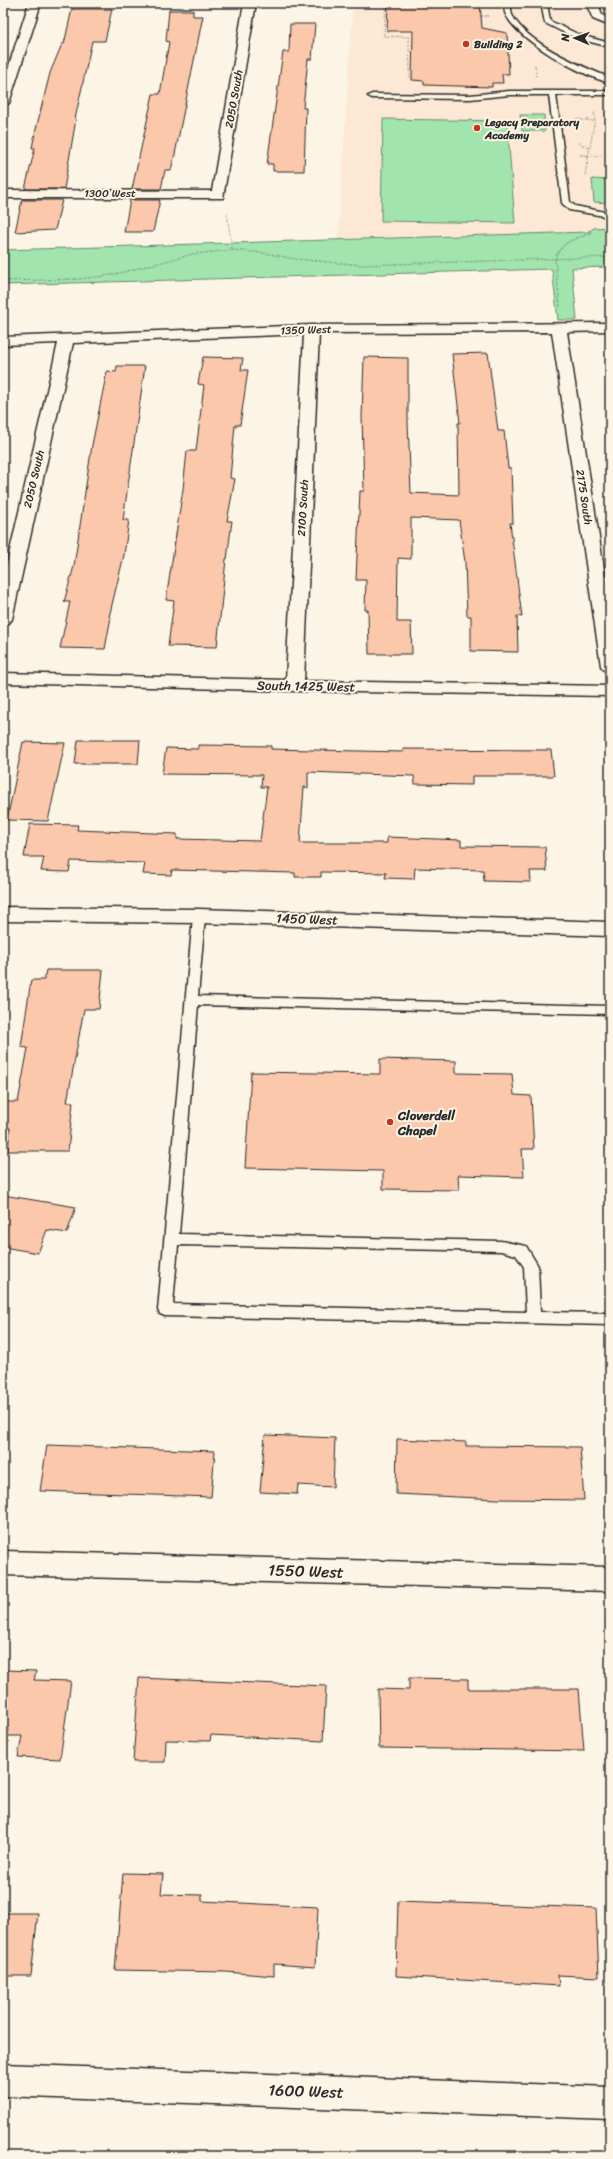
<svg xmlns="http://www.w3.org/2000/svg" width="613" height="2159" viewBox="0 0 613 2159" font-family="Sriracha,sans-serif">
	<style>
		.built { fill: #fce8d4 }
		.green { fill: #a2e4ae; stroke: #66886c }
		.building { fill: #fcc8ac; stroke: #2b2b2b }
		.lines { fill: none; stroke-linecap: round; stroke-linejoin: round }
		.service-casing { stroke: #2b2b2b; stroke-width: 3 }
		.minor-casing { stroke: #2b2b2b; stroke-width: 3 }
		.path { stroke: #2b2b2b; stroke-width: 1.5; stroke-dasharray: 0.5 2; stroke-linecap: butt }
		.service { fill: #fcf5e5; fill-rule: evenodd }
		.minor { fill: #fcf5e5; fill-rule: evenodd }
		.poi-dot { fill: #c8321e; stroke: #fcf5e5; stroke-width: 1.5 }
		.labels { text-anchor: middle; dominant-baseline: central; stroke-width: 4; stroke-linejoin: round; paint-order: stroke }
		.far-poi-label { font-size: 11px; font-weight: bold; fill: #2b2b2b; stroke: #fcf5e5; text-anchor: start }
		.far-street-label { font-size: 11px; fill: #2b2b2b; stroke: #fcf5e5 }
		.street-label { font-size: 13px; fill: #2b2b2b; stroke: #fcf5e5 }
		.poi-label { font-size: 13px; font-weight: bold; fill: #2b2b2b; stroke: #fcf5e5; text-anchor: start }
		.near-street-label { font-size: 16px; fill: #2b2b2b; stroke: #fcf5e5 }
	</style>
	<rect width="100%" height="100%" fill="#fcf5e5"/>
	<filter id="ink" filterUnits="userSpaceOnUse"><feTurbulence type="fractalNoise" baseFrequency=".025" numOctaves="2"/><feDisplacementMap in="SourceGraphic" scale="8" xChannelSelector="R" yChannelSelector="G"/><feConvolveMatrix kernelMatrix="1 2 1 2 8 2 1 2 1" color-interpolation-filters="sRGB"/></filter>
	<g filter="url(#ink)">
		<polygon class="built" points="353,3 610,3 610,227 594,228 588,232 338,240"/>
		<g class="green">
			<polygon points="520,115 544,115 545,131 522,131"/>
			<polygon points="383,119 507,121 515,223 381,221"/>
			<polygon points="592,179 610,180 610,203 594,202"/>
			<polygon points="610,227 610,267 572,268 577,320 558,320 552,269 3,285 3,250 588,232 594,228"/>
		</g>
		<g class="building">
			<polygon points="388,3 480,3 482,28 507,33 509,74 502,74 503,83 492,83 492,87 424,85 424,81 412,80 413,31 387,31"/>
			<polygon points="72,9 112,9 105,41 92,41 75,119 76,119 64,189 25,189 35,148 32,148 35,133 50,73 62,44 64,44"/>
			<polygon points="169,10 193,10 193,16 203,16 175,154 171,170 165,170 161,189 132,189 153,94 160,94 169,42 166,41"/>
			<polygon points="290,24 315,24 312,59 308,59 303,108 306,108 304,171 273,171 273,164 267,164 283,52 289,52"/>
			<polygon points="22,200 62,200 55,230 15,232"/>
			<polygon points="130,200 160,200 153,232 124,232"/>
			<polygon points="488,353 498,431 504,431 508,468 511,468 513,523 510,523 522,617 517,616 518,652 471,651 471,616 467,616 465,562 459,520 411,518 411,559 398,558 397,622 411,622 412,654 369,654 368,610 365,610 366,580 356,580 360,491 364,491 362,416 364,357 408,358 408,423 411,493 459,495 458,423 460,423 452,354"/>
			<polygon points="203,357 243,358 241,370 248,370 240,425 235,425 230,478 235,479 227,521 232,521 227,559 226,559 217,647 168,646 174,601 166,600 183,489 187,451 196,451 204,385 198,384"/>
			<polygon points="117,366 145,366 123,520 129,520 124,555 109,617 111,617 105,649 60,648 70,602 64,602 74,566 92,445 107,371 116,372"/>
			<polygon points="78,740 140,740 138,764 75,764"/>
			<polygon points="23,742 65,743 48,821 7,820"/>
			<polygon points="198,745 271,746 271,749 403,752 403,749 551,750 554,776 472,776 472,785 415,784 414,776 308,772 308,788 304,787 300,843 387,843 387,837 461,840 461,846 545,847 547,871 530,871 531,882 484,881 483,870 415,868 414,879 385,878 386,873 321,872 321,877 295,877 295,873 172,870 171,875 143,874 145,863 71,861 69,872 41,871 44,857 24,857 30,824 78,825 77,830 177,834 177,839 260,841 267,787 261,787 262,775 162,774 166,748 198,749"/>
			<polygon points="46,970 103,970 99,1009 84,1009 67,1102 73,1102 68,1151 8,1151 10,1128 3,1128 6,1102 18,1102 28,1048 21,1047 31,980 44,980"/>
			<polygon points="380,1059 456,1061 456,1073 512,1074 514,1095 531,1096 534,1149 522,1149 524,1177 458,1175 459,1190 383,1189 383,1171 245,1168 251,1072 380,1074"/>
			<polygon points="3,1195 76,1207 67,1233 47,1230 38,1253 3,1247"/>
			<polygon points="265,1435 335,1438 333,1487 298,1485 297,1494 260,1492"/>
			<polygon points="397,1439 466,1442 466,1446 580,1447 584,1500 498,1499 396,1494"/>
			<polygon points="47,1445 215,1451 211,1497 40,1491"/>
			<polygon points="3,1670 36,1671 34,1680 71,1681 60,1759 18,1757 22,1736 3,1736"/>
			<polygon points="139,1678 326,1686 323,1741 211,1735 210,1741 166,1740 165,1762 133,1762"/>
			<polygon points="409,1678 468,1679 468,1689 579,1689 584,1751 379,1748 378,1689 409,1690"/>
			<polygon points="123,1873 163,1874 161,1894 202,1895 202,1901 318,1907 315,1967 274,1964 274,1976 226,1972 115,1970"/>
			<polygon points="398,1901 596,1908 599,1977 558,1975 559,1986 396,1976"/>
			<polygon points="3,1913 38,1913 31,1976 3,1976"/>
		</g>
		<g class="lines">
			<defs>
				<g id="service">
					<path d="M 504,3 L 510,3 C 511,7 511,11 512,15 C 528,45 580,65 610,78 L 610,83 C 581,75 520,42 506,15 C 504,11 504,7 504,3 Z"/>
					<polygon points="541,3 547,3 550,21 580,35 610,43 610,47 575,38 545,23"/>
					<polygon points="509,91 610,91 610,95 556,95 570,202 575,206 610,213 610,217 569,210 562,203 549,95 509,95 470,99 372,98 368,96 372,94 470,95"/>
					<path d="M 199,912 L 205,916 L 198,996 L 610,1006 L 610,1014 L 198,1005 L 179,1234 L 501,1241 L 526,1246 L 538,1266 L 540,1312 L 610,1313 L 610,1325 L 165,1316 L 160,1314 L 158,1310 L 193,916 ZM 178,1245 L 501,1251 L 516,1255 L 524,1267 L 526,1312 L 173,1304 Z"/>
				</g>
				<g id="minor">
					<polygon points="29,3 41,3 9,103 3,107 3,84"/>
					<polygon points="244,3 256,3 223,198 3,198 3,190 212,191"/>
					<polygon points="586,3 598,3 602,15 610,19 610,26 593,19"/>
					<polygon points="610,323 610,331 567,332 610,608 610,671 604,670 601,666 552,332 319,333 304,681 610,686 610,696 295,691 3,683 3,673 286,680 304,334 73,343 12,619 9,623 3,624 3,581 58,343 3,345 3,337 312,325"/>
					<polygon points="3,907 199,909 610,922 610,936 199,923 3,921"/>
					<polygon points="3,1551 610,1567 610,1591 3,1575"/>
					<polygon points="3,2064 610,2087 610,2119 3,2096"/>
				</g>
			</defs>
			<use href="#service" class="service-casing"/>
			<use href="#minor" class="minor-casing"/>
			<g class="path">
				<polyline points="386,3 384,36 409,37 410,78"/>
				<polyline points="480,16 488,16"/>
				<polyline points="535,65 536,76"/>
				<polyline points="575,119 594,121"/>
				<polyline points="579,143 589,148"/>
				<polyline points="580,155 601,156"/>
				<polyline points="585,175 595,119 594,111"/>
				<polyline points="227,213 232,250"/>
				<polyline points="3,281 79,279 112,275 193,254 232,250 264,253 295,259 363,265 610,257"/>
				<path d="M 560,307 L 555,260 C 560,242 575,239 591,233 L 589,230"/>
			</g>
			<use href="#service" class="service"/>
			<use href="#minor" class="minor"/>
		</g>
	</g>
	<g class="poi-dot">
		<circle cx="466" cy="44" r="4"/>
		<circle cx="477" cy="128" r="4"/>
		<circle cx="390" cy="1122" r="4"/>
	</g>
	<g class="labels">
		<g class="far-poi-label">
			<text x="474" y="44">Building 2</text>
			<text x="485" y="122">Legacy Preparatory<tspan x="485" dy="13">Academy</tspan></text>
		</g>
		<g class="far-street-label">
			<text transform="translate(234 99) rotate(-80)">2050 South</text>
			<text x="110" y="193">1300 West</text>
			<text transform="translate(306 330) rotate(-2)">1350 West</text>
			<text transform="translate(34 479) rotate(-77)">2050 South</text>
			<text transform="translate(584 497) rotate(81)">2175 South</text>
			<text transform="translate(303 508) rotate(-87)">2100 South</text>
		</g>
		<g class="street-label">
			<text transform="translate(306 686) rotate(1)">South 1425 West</text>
			<text transform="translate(307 919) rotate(2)">1450 West</text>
		</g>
		<g class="poi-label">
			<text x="398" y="1115">Cloverdell<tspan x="398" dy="15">Chapel</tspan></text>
		</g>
		<g class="near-street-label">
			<text transform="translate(306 1571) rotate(2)">1550 West</text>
			<text transform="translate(306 2091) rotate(2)">1600 West</text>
		</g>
	</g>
	<rect width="613" height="2159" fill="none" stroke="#fcf5e5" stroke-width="16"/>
	<rect x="8" y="8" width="597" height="2143" fill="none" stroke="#2b2b2b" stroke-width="1.5" filter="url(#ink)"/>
	<g transform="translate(575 38) rotate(272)" stroke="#fcf5e5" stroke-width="3" paint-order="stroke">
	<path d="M0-3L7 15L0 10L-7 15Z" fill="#2b2b2b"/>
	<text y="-6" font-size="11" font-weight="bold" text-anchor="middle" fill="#2b2b2b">N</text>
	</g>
</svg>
